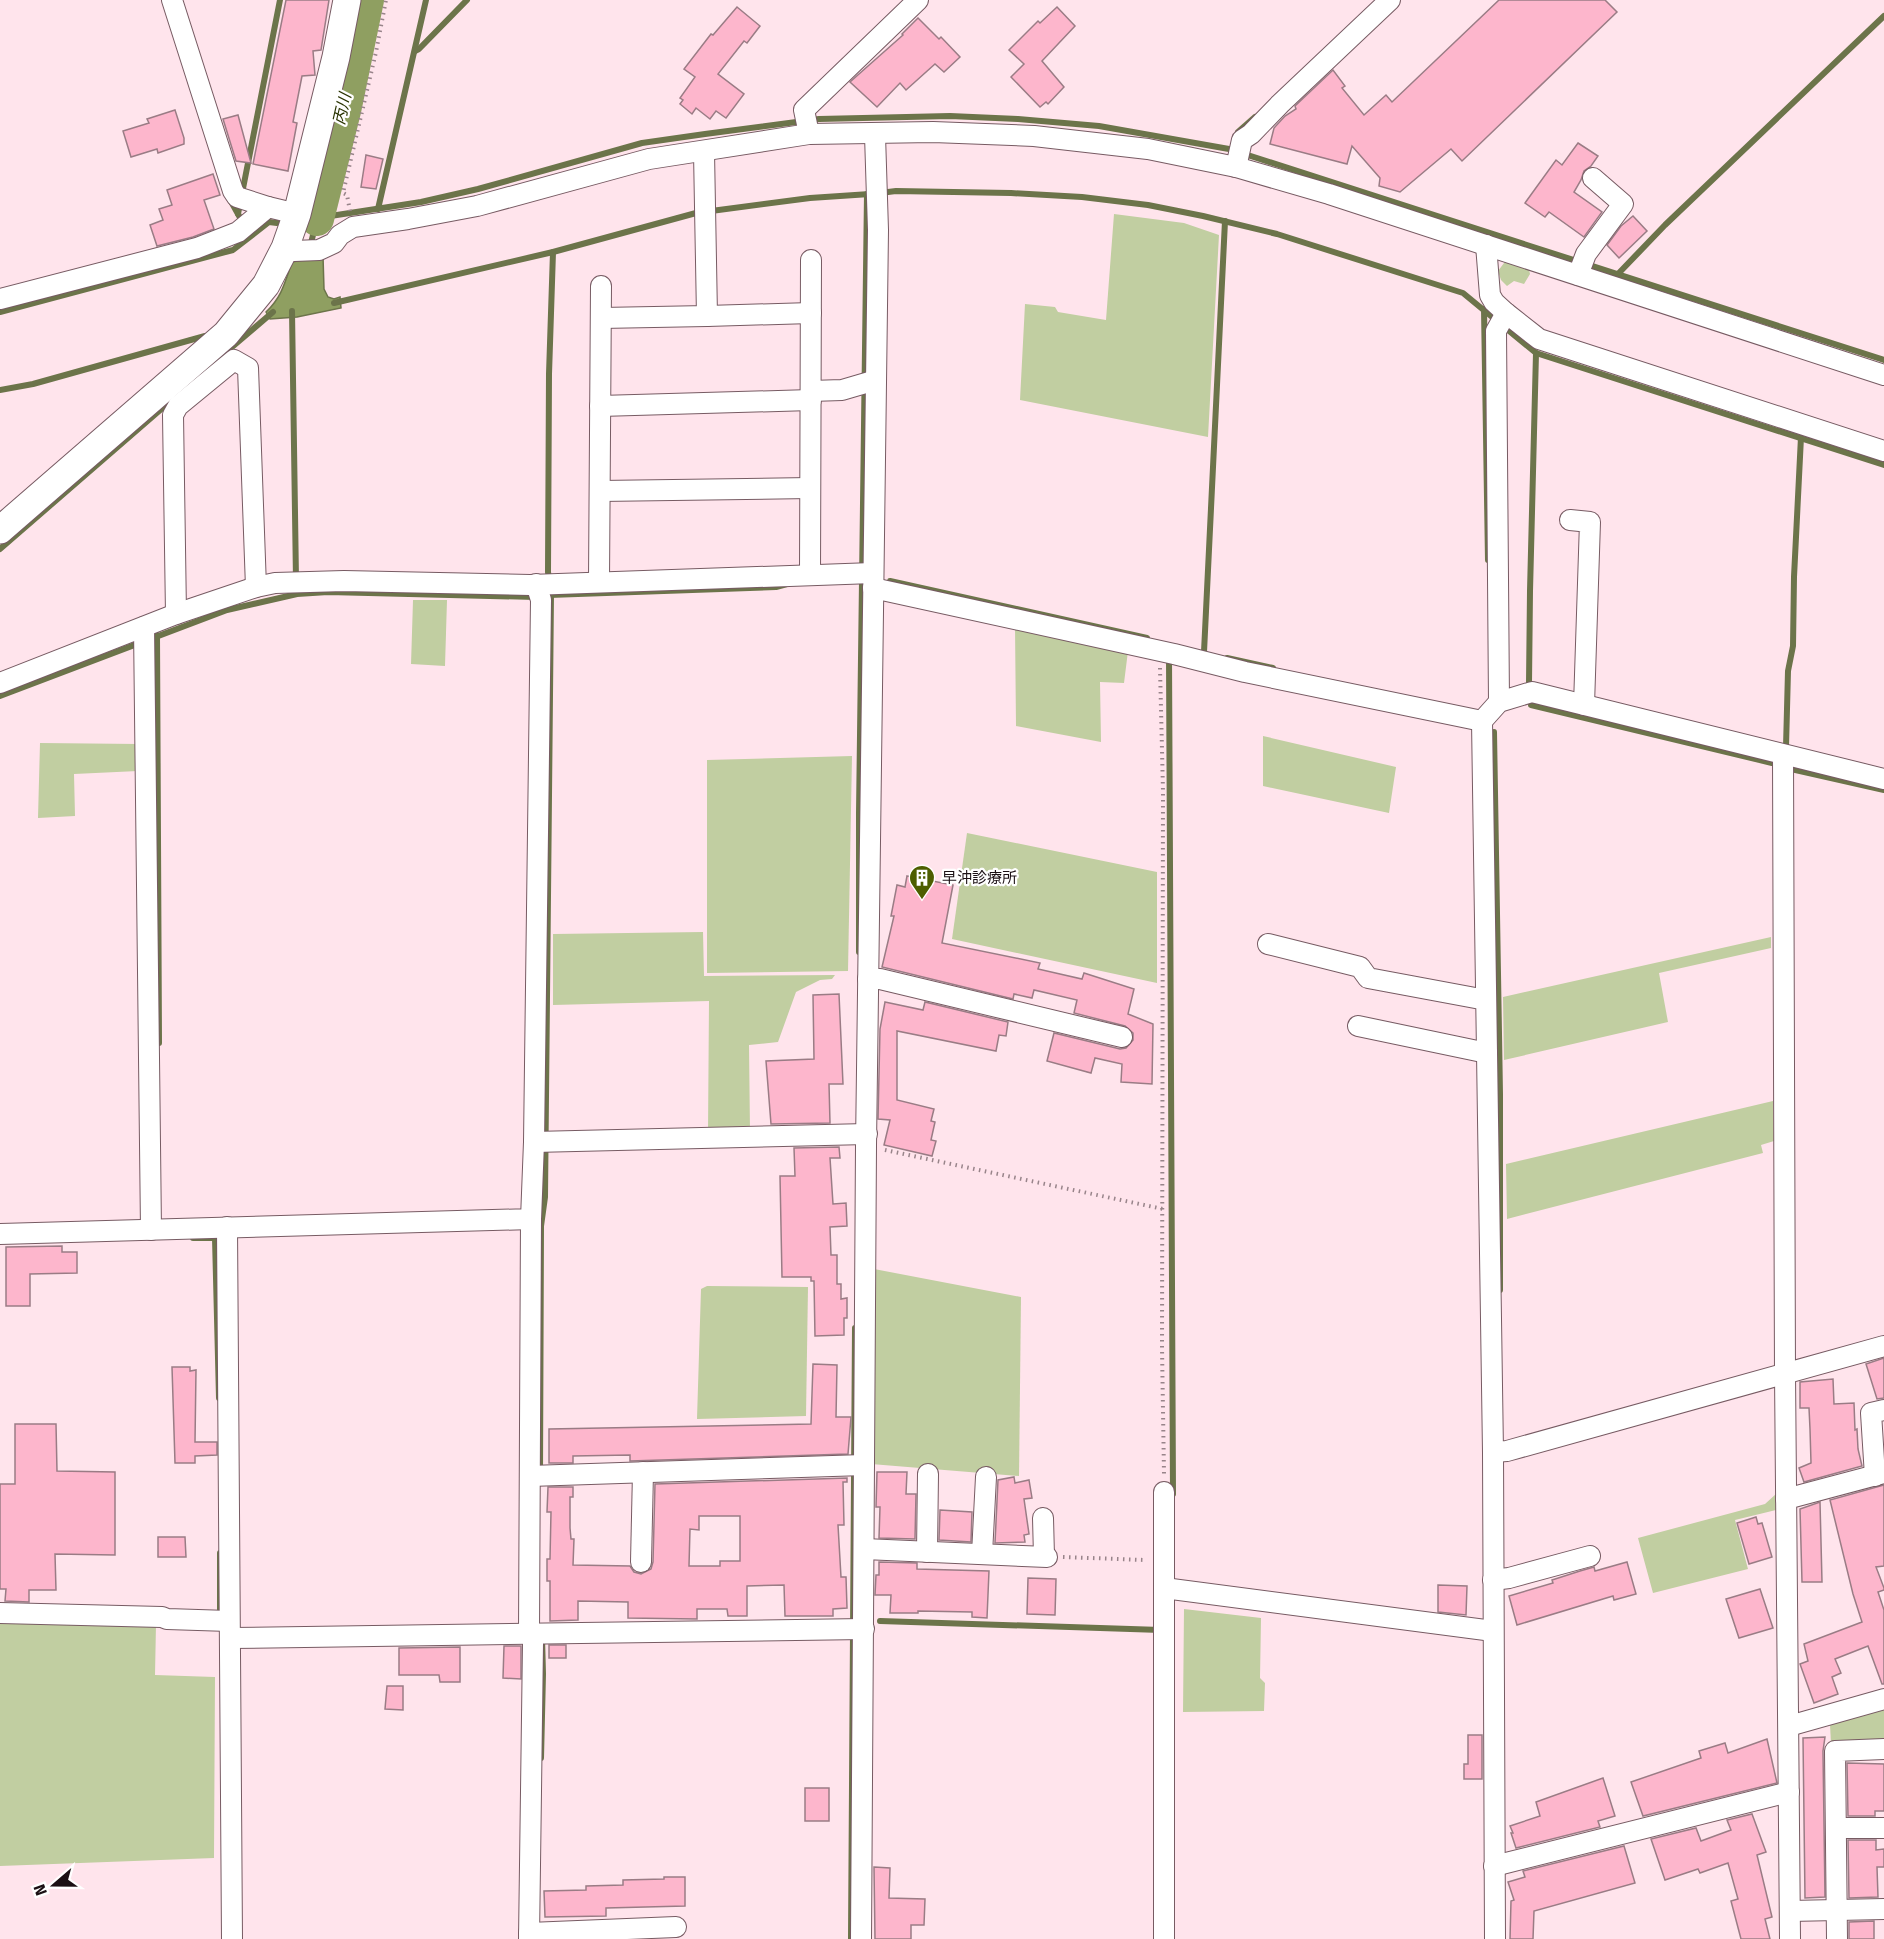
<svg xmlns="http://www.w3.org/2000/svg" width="1884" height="1939" viewBox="0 0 1884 1939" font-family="'Fira Sans','Noto Sans JP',sans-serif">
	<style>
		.green { fill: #c1cea1 }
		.water { fill: #8f9f61; stroke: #6c744a; stroke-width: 1.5 }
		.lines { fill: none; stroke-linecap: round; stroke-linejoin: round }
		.stream { stroke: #6c744a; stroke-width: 6 }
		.river { stroke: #8f9f61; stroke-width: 34 }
		.building { fill: #fdb6cc; stroke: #9a7c85; stroke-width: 1.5; fill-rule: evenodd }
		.street-casing { stroke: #775b63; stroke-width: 22 }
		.secondary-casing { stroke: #775b63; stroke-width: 29 }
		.path { stroke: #98848a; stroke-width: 4; stroke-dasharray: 1.5 4.5; stroke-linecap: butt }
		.street { stroke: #fff; stroke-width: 20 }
		.secondary { stroke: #fff; stroke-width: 27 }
		.labels { text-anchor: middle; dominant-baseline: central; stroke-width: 4.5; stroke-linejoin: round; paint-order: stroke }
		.poi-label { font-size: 15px; fill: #1b1014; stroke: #fff; text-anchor: start }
		.water-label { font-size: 16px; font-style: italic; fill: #2a3402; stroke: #fff }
	</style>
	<rect width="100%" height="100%" fill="#ffe4ec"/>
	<g class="green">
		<polygon points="1114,214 1184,223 1219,235 1208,437 1020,400 1025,304 1055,307 1058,312 1106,320"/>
		<polygon points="1507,259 1528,265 1530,274 1524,284 1514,281 1507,286 1501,280 1498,271"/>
		<polygon points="413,600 447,600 445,666 411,664"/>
		<polygon points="1015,627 1128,651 1124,683 1100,682 1101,742 1016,726"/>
		<polygon points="1263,736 1396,767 1389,813 1263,786"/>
		<polygon points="40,743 139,744 138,771 74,774 75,816 38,818"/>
		<polygon points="852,756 848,971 707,973 707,760"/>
		<polygon points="967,833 1157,872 1157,983 952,939"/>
		<polygon points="703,932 704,976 835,975 832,979 820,980 796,992 778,1042 749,1045 750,1132 708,1133 709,1001 553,1005 553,934"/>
		<polygon points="1771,937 1771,948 1659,973 1668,1022 1504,1060 1503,997"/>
		<polygon points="1773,1101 1774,1141 1761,1145 1763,1153 1507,1219 1506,1164"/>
		<polygon points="874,1269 1021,1297 1019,1476 871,1464"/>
		<polygon points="707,1286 808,1287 806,1416 697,1419 701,1289"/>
		<polygon points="1776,1494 1776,1510 1735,1520 1748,1569 1653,1593 1638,1538 1765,1504"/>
		<polygon points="1184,1609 1261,1618 1260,1678 1265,1683 1264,1711 1183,1712"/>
		<polygon points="0,1623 156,1624 155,1675 215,1677 214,1858 0,1866"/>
		<polygon points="1884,1710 1884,1742 1831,1744 1830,1724"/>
	</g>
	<path class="water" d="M 323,256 L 324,289 L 328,297 L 334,299 L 340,297 L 341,308 L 297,317 L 270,319 L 266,312 C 282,297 285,282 292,262 Z"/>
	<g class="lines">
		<g class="stream">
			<polyline points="415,51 419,49 467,0"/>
			<polyline points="1238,132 1255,117"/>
			<polyline points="880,193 896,191 1011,193 1082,197 1148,205 1203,216 1277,234 1463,293 1536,353 1884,465"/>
			<polyline points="228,196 238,214"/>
			<polyline points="378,209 426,0"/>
			<polyline points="311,219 421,202 478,189 642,143 705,134 819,119 950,116 1018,119 1099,126 1229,149 1884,360"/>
			<polyline points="243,223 238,214 280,0"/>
			<polyline points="310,247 317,219"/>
			<polyline points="1617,275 1665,225 1884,16"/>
			<polyline points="334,303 553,252 696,213 810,198 870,194"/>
			<polyline points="1484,309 1488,560"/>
			<polyline points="292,311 296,580"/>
			<polyline points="0,312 233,250 269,222 277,223"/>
			<polyline points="225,353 273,312"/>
			<polyline points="193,381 202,374"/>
			<polyline points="0,390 33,384 205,336"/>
			<polyline points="0,549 174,398"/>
			<polyline points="890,581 1147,638"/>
			<polyline points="549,595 776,587 787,584"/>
			<polyline points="157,635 159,1043"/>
			<polyline points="1204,652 1225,221"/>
			<polyline points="1169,656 1173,1494"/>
			<polyline points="1227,658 1273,668"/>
			<polyline points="1529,683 1530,591 1536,353"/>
			<polyline points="0,696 227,610 297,594 328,592 536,597"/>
			<polyline points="1531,705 1772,763"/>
			<polyline points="1494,732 1500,1094 1500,1290"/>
			<polyline points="1786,747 1788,671 1793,646 1794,577 1801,437"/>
			<polyline points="1791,769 1884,790"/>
			<polyline points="859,952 859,813 867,194"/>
			<polyline points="193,1238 218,1238"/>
			<polyline points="215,1238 219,1398"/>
			<polyline points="540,1474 541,1226 545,1197 551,594 548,572 549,374 553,252"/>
			<polyline points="220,1553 220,1614"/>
			<polyline points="880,1621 1161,1630"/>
			<polyline points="541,1758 543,1674 542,1637"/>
			<polyline points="851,1939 855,1328"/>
		</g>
		<polyline class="river" points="317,219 344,111 367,0"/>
	</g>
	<g class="building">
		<polygon points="286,0 329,0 321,50 313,51 315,75 302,76 293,122 297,123 288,171 253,164"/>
		<polygon points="1499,0 1605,0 1617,12 1462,161 1451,149 1400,192 1379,186 1380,178 1352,146 1347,164 1270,144 1274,128 1285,116 1296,109 1295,106 1333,70 1345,86 1342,88 1364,115 1386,95 1392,102"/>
		<polygon points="737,7 760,26 747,43 744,41 718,74 744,94 726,118 716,111 710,119 696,108 692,114 680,104 683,100 680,98 695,77 684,69 711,34 713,35"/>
		<polygon points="1057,7 1075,26 1042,61 1064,87 1048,104 1046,102 1040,107 1011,77 1024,64 1009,50 1038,21 1040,23"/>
		<polygon points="918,18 939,39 941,37 960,57 944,72 935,64 906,90 900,83 877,107 850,82 903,35 902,34"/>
		<polygon points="175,110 184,138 184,144 158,153 157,149 131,157 123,131 149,123 147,119"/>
		<polygon points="238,115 251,163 236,161 223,119"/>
		<polygon points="1578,143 1598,156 1591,166 1584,171 1581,180 1574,192 1602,212 1584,237 1549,212 1545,217 1525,203 1556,160 1562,165"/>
		<polygon points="366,155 383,159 376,189 361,187"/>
		<polygon points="213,174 220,195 204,200 214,229 193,237 157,246 150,225 163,220 159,209 172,205 167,190"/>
		<polygon points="1633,216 1647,231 1619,258 1607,245 1621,226"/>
		<polygon points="907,876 953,885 942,943 1040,963 1038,969 1082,979 1084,973 1134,989 1128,1014 1153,1024 1152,1084 1121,1082 1122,1064 1095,1058 1091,1073 1047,1061 1054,1033 1120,1049 1126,1048 1133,1040 1133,1033 1125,1026 1074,1013 1077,1000 1034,990 1032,998 1014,994 1013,999 882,967 894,916 891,916 897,885 905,887"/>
		<polygon points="839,994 843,1084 829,1084 830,1123 771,1124 766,1061 814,1059 813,995"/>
		<polygon points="885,1002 923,1010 925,1002 1008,1022 1006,1036 999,1035 996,1051 897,1031 897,1100 934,1109 931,1121 935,1122 931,1140 936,1141 932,1156 884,1145 890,1120 878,1119 880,1029"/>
		<polygon points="839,1147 840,1158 830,1158 833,1204 846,1203 847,1226 830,1227 831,1255 837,1255 837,1284 841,1284 841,1299 847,1298 847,1318 844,1318 844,1335 815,1336 814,1281 811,1281 811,1277 782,1277 780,1176 795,1176 794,1148"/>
		<polygon points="62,1246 62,1252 77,1252 77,1273 30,1274 30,1306 6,1306 6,1247"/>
		<polygon points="1884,1358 1884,1398 1877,1399 1866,1364"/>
		<polygon points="813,1364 837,1365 836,1417 851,1417 848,1454 630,1461 630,1455 573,1456 573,1463 549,1463 549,1429 811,1424"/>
		<polygon points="172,1367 190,1367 190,1371 196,1370 195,1442 217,1442 217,1455 195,1456 195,1463 175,1463"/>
		<polygon points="1833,1379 1834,1404 1854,1403 1855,1430 1857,1429 1858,1449 1862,1466 1804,1482 1799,1468 1811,1463 1810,1429 1809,1408 1800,1408 1800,1382"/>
		<polygon points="15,1424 56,1424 57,1471 115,1472 115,1555 55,1554 56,1590 29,1590 29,1602 5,1601 6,1589 0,1589 0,1484 15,1484"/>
		<polygon points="877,1472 907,1472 906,1494 916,1494 915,1539 879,1538 880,1507 876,1507"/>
		<polygon points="1014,1477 1015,1483 1029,1480 1032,1498 1024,1499 1029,1534 1024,1535 1025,1542 995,1543 998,1480"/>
		<path d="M 847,1478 L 847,1482 L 843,1482 L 844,1525 L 838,1525 L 841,1577 L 846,1577 L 847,1608 L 833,1609 L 833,1616 L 785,1616 L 784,1585 L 747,1586 L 747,1616 L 728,1616 L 727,1609 L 697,1609 L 697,1619 L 628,1618 L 628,1602 L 578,1601 L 578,1620 L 550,1621 L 550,1581 L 547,1581 L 547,1559 L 550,1559 L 551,1512 L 547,1512 L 548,1487 L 573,1487 L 573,1497 L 570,1497 L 570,1528 L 571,1539 L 574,1539 L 573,1565 L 630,1566 L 634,1572 L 641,1574 L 651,1569 L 653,1562 L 655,1484 ZM 699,1516 L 740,1516 L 740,1561 L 720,1561 L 720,1566 L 689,1566 L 690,1529 L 699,1530 Z"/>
		<polygon points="1884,1485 1884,1566 1876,1567 1884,1588 1884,1590 1878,1592 1884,1610 1884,1684 1882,1684 1868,1646 1835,1659 1841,1673 1832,1677 1838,1694 1814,1703 1800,1664 1808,1661 1804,1644 1862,1622 1853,1594 1830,1500"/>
		<polygon points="1820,1502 1822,1582 1802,1582 1800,1509"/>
		<polygon points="940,1510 972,1512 971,1542 939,1540"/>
		<polygon points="1756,1517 1758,1524 1762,1523 1772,1557 1749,1564 1737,1523"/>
		<polygon points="158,1537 185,1537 186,1557 158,1557"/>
		<polygon points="879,1562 917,1563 917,1569 989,1571 987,1618 972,1617 972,1612 918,1611 918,1613 890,1613 891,1595 875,1595 876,1575 879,1575"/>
		<polygon points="1627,1562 1636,1594 1614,1600 1613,1596 1517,1625 1509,1596 1553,1583 1552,1580 1580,1571 1594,1567 1595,1571"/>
		<polygon points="1028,1578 1056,1579 1055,1615 1027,1614"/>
		<polygon points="1438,1585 1467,1586 1466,1615 1438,1612"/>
		<polygon points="1760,1589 1773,1628 1739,1638 1726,1599"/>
		<rect x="549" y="1645" width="17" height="13"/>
		<polygon points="504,1646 521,1646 521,1679 503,1678"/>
		<polygon points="460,1647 460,1682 440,1682 439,1675 399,1675 399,1648"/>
		<polygon points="387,1686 403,1686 403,1710 385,1709"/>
		<polygon points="1468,1735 1482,1735 1482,1779 1464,1779 1464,1764 1468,1764"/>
		<polygon points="1825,1737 1823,1751 1825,1897 1805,1898 1803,1738"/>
		<polygon points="1767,1739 1777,1783 1643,1816 1631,1782 1701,1758 1699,1751 1725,1743 1728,1753"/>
		<polygon points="1847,1763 1884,1764 1884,1811 1875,1811 1875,1816 1848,1816"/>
		<polygon points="1603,1778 1615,1816 1598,1821 1600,1827 1516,1848 1511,1833 1513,1833 1510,1826 1540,1816 1536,1802"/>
		<rect x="805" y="1788" width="24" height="33"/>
		<polygon points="1752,1814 1766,1852 1757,1855 1772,1917 1765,1919 1770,1939 1741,1939 1731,1901 1738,1899 1728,1863 1700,1873 1698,1869 1665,1880 1651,1839 1696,1828 1701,1841 1731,1830 1727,1820"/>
		<polygon points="1848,1840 1876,1840 1876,1850 1884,1849 1884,1867 1877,1867 1878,1897 1849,1898"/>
		<polygon points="1624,1846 1635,1883 1534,1911 1533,1939 1510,1939 1511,1901 1514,1900 1508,1882 1525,1877 1523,1871"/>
		<polygon points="874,1867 890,1868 889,1898 925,1899 924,1925 911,1925 911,1939 875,1939"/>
		<polygon points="664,1877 685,1877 685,1906 606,1908 606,1916 545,1917 544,1891 586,1890 586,1886 623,1885 623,1880 664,1879"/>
		<polygon points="1874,1921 1874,1939 1849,1939 1849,1922"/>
	</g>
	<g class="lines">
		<defs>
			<g id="street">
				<polyline points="172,0 233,191 237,197 268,207"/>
				<polyline points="809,134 804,110 918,0"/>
				<polyline points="1236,167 1242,140 1251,134 1280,104 1390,0"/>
				<polyline points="1486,245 1490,295 1494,302 1506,313"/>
				<polyline points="285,248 294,251 319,250 334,243 340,235 353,227 408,219 477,206 649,159 809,134 933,132 1034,136 1148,149 1236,167 1329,194 1884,375"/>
				<polyline points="1578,275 1586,254 1623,204 1593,178"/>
				<polyline points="0,299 197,248 238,232 268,207 297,214"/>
				<polyline points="707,316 811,313"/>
				<polyline points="601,318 707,316 704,152"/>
				<polyline points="811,391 842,390 876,380"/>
				<polyline points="600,406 811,400"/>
				<polyline points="600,491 810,488"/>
				<polyline points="1570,520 1590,522 1584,705"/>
				<polyline points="810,575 811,260"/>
				<polyline points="599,581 601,286"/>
				<polyline points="873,588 1174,654 1245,672 1482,721"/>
				<polyline points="176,614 173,415 178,406 234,360 248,368 256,587"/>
				<polyline points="144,627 151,1230"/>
				<polyline points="0,683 176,614 256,587 275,583 344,581 530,585 873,573"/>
				<polyline points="1499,702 1496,331 1506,313 1539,339 1884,451"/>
				<polyline points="1783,755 1785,1374 1790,1939"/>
				<polyline points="1268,944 1360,967 1368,978 1486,1000"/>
				<polyline points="868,979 880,979 1122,1037"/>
				<polyline points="1358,1026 1487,1053"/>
				<polyline points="534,1142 867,1134"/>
				<polyline points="227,1227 232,1939"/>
				<polyline points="0,1234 531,1219 534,1142 541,600 536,584"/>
				<polyline points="1493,1452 1507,1451 1884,1346"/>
				<polyline points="530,1476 864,1465"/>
				<polyline points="1875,1476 1871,1413 1884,1410"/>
				<polyline points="1164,1492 1164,1939"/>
				<polyline points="1786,1499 1884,1473"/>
				<polyline points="1043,1518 1044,1556"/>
				<polyline points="864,1549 1047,1557"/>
				<polyline points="927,1552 928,1474"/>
				<polyline points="982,1554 986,1477"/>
				<polyline points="641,1562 643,1472"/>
				<polyline points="1493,1580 1509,1578 1590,1556"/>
				<polyline points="1164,1588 1493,1631"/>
				<polyline points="0,1613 162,1617 167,1619 229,1621"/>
				<polyline points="529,1634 531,1219"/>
				<polyline points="230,1638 864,1629"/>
				<polyline points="1789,1726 1884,1699"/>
				<polyline points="1836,1828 1884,1828"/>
				<polyline points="1494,1866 1789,1792"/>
				<polyline points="1790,1911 1884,1909"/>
				<polyline points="529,1933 676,1927"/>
				<polyline points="529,1939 533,1643 531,1634"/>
				<polyline points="861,1939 866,1146 878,230 875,135"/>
				<polyline points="1495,1939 1493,1452 1482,721 1499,702 1532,692 1884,779"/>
				<polyline points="1837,1939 1835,1751 1884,1749"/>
			</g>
			<polyline id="secondary" points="0,530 226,334 266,285 285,248 297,214 336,57 347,0"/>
		</defs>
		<use href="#street" class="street-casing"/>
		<use href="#secondary" class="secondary-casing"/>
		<g class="path">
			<polyline points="350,211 347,195 343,193 376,52 386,0"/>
			<polyline points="1160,668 1163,791 1162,1347 1164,1474"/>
			<polyline points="885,1150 1163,1209"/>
			<polyline points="1063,1557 1145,1560"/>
		</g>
		<use href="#street" class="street"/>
		<use href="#secondary" class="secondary"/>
	</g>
	<defs>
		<symbol id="building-pin" viewBox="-11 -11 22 30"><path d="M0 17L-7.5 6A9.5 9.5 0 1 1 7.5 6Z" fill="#4d5e00" stroke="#fff"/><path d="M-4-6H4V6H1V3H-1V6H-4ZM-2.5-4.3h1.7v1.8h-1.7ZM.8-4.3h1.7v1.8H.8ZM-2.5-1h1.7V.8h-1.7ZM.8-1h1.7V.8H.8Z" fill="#fff"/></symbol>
	</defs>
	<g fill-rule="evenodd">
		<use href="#building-pin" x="907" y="863" width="30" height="40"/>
	</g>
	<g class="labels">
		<g class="poi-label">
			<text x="942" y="878">早沖診療所</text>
		</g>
		<g class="water-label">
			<text transform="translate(342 109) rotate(-77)">丙川</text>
		</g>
	</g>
	<g transform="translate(54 1885) rotate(250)" stroke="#ffffff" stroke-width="4.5" paint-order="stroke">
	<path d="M0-4.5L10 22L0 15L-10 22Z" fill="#1b1014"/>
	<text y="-9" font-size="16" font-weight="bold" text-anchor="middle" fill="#1b1014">N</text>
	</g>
</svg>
